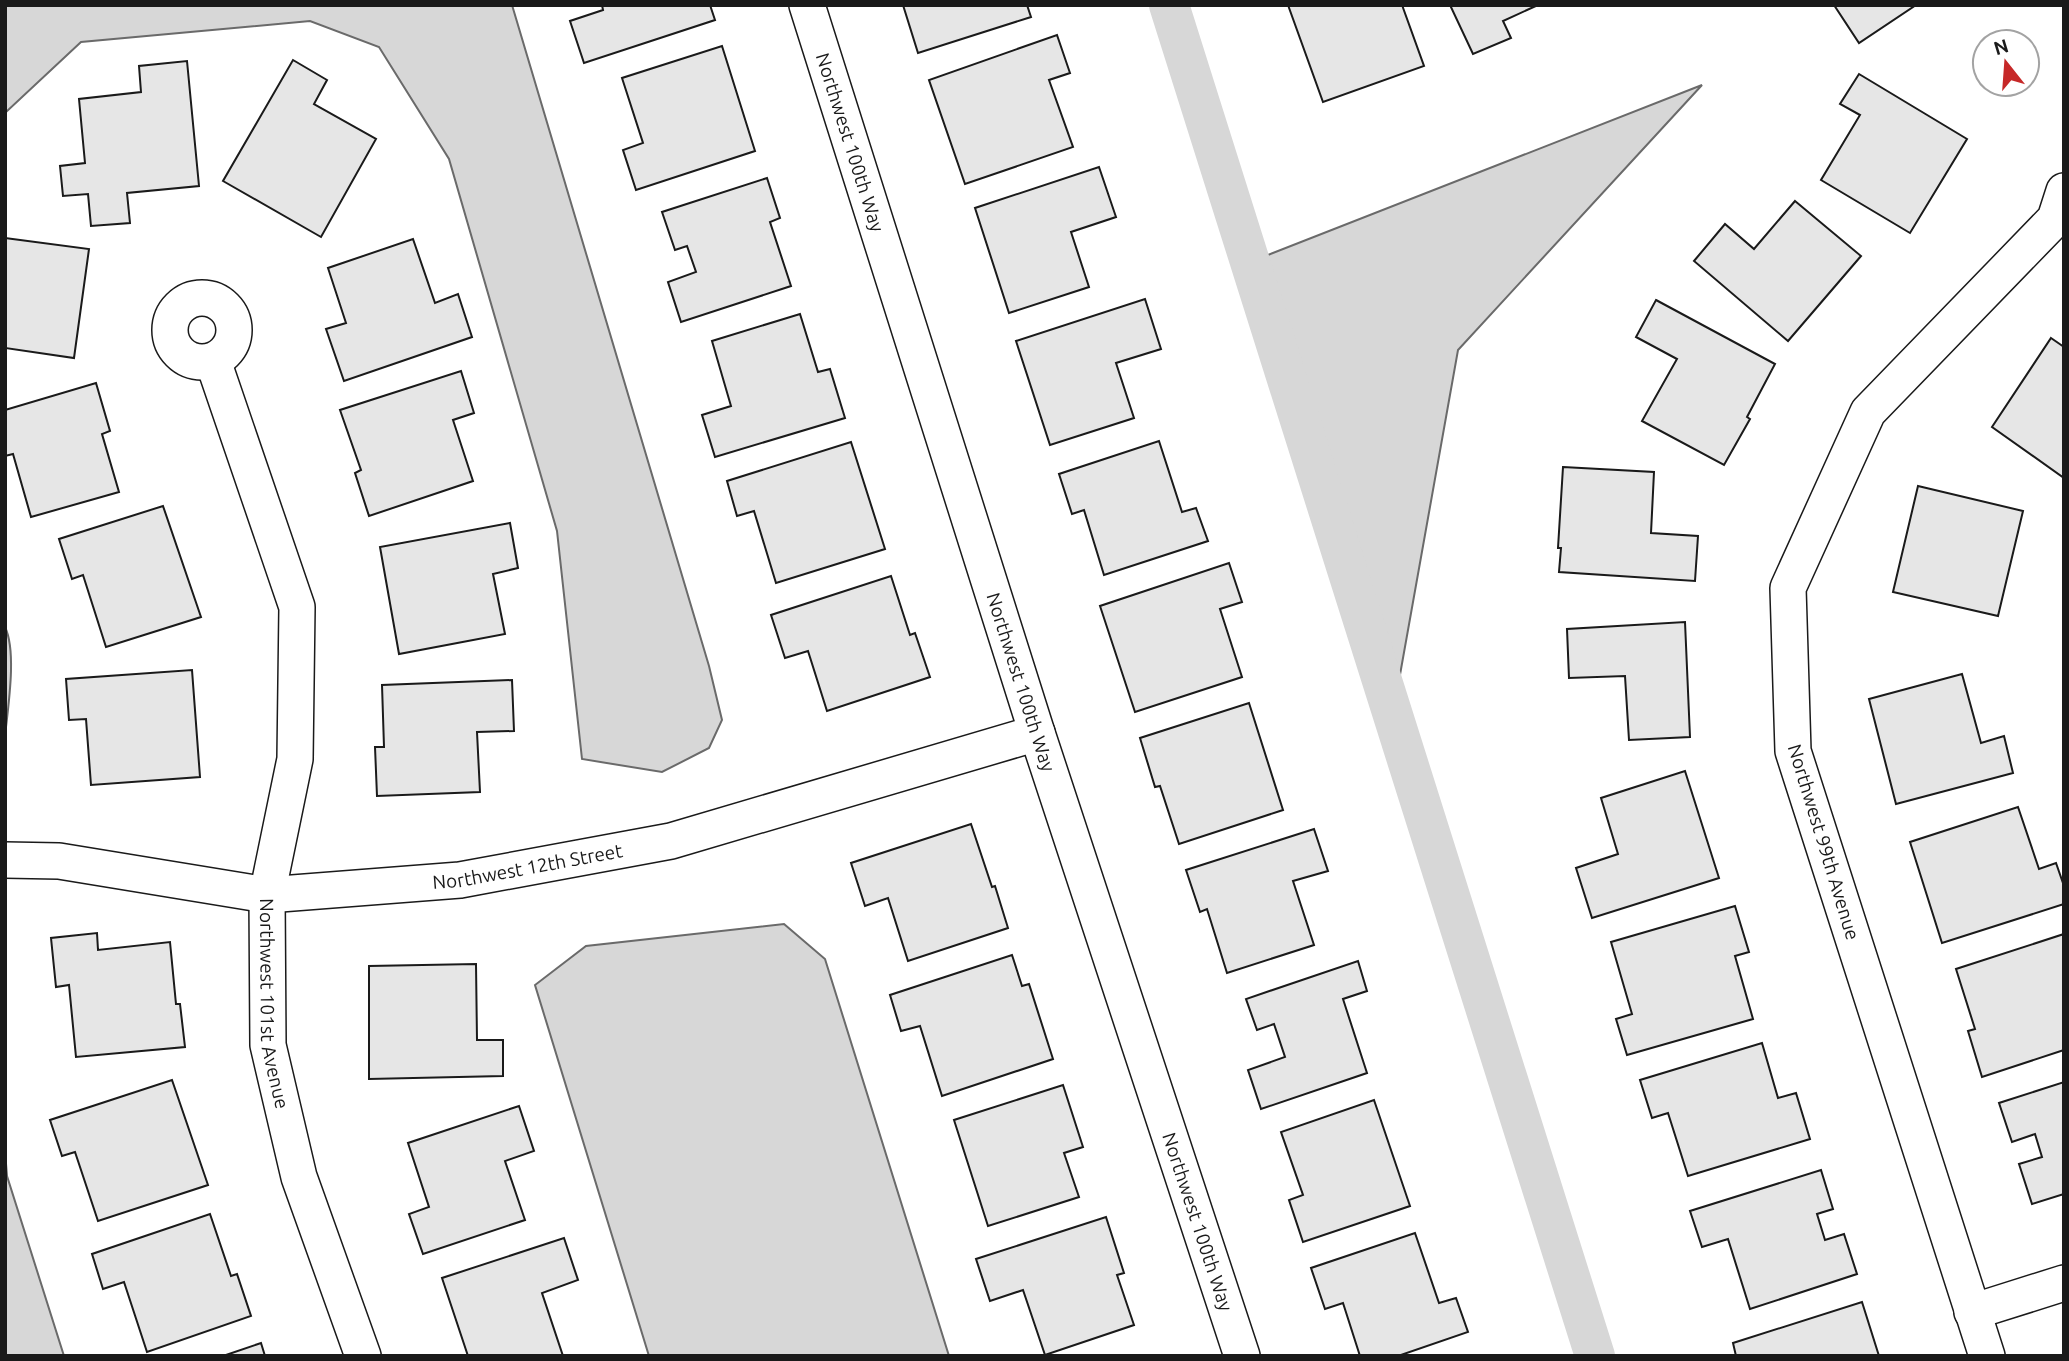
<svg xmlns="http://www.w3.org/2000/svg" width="2069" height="1361" viewBox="0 0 2069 1361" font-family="Ubuntu,sans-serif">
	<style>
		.water { fill: #d7d7d7; stroke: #6a6a6a; stroke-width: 2 }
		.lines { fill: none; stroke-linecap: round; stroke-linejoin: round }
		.canal { stroke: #d7d7d7; stroke-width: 40 }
		.building { fill: #e6e6e6; stroke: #1a1a1a; stroke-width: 2 }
		.minor-casing { stroke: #1a1a1a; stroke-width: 38 }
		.minor { stroke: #fff; stroke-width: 35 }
		.labels { text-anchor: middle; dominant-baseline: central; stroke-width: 5; stroke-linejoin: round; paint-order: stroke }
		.street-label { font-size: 19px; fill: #1a1a1a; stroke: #fff }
	</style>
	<rect width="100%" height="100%" fill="#fff"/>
	<g class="water">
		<polygon points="5,5 512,5 709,666 722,720 709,748 662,772 582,759 557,531 449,159 379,47 310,21 81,42 5,113"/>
		<polygon points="1702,85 1458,350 1393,714 1250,262"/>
		<path d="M 5,627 C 17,652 8,707 5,736 Z"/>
		<polygon points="784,924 825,959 949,1356 649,1356 535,985 586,946"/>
		<polygon points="5,1151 7,1176 64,1356 5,1356"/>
	</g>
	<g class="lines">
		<polyline class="canal" points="1169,5 1595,1356"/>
	</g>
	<g class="building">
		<polygon points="602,5 710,5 715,20 584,63 570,21 603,10"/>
		<polygon points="903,5 1027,5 1031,17 918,53"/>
		<polygon points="1288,5 1402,5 1424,66 1323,102"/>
		<polygon points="1450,5 1538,5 1503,21 1511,38 1473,54"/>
		<polygon points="1834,5 1916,5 1859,43"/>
		<polygon points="1057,35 1070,73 1049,80 1073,147 965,184 929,80"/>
		<polygon points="722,46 755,151 636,190 623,150 643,143 622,78"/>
		<polygon points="293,60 327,80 314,104 376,139 321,237 223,181"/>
		<polygon points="187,61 199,186 127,193 130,223 91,226 88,194 63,196 60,166 85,163 79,99 141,92 139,66"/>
		<polygon points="1859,74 1967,139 1910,233 1821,180 1860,115 1840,104"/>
		<polygon points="1099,167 1116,217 1071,232 1089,287 1009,313 975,208"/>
		<polygon points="767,178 780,218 770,222 791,286 681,322 668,282 696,272 687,246 675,250 662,212"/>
		<polygon points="1795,201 1861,256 1788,341 1694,261 1725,224 1754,249"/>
		<polygon points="5,238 89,249 74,358 5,348"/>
		<polygon points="413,239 435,303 458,294 472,337 344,381 326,329 346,323 328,268"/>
		<polygon points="1145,299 1161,349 1116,363 1134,418 1050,445 1016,341"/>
		<polygon points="1656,300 1775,364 1747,417 1750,419 1724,465 1642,421 1677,359 1636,337"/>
		<polygon points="800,314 818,372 830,369 845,418 715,457 702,415 731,406 712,341"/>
		<polygon points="2051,338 2064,347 2064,478 1992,427"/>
		<polygon points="461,371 474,413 453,420 473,481 369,516 355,473 361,470 340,410"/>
		<polygon points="96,383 110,431 102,434 119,492 31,517 13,454 5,456 5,410"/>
		<polygon points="1159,441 1182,512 1196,508 1208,541 1104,575 1084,510 1072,514 1059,474"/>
		<polygon points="851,442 885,549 776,583 754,511 737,516 727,481"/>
		<polygon points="1563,467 1654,472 1651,533 1698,536 1695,581 1559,572 1561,548 1558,548"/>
		<polygon points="1918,486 2023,511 1998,616 1893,592"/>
		<polygon points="163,506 201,617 106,647 83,575 72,579 59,539"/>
		<polygon points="510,523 518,568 493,574 505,634 399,654 380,547"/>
		<polygon points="1229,563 1242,602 1220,609 1242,677 1135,712 1100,606"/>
		<polygon points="891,576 910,635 915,633 930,677 827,711 808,651 785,658 771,615"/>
		<polygon points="1685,622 1690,737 1629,740 1625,676 1569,678 1567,629"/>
		<polygon points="192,670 200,777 91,785 86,719 69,720 66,679"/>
		<polygon points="1962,674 1981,743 2004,736 2013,773 1896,804 1869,699"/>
		<polygon points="512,680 514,731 477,732 480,792 377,796 375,747 384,747 382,685"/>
		<polygon points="1249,703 1283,810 1179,844 1160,786 1155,787 1140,738"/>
		<polygon points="1685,771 1719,878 1592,918 1576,868 1618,854 1601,798"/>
		<polygon points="2018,807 2039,869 2056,863 2064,886 2064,904 1942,943 1910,842"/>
		<polygon points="971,824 992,887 995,886 1008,928 908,961 888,898 865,906 851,863"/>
		<polygon points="1314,829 1328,871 1293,881 1314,945 1227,973 1207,909 1200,912 1186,870"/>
		<polygon points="1735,906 1749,952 1735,956 1753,1019 1627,1055 1616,1019 1632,1014 1611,942"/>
		<polygon points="97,933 98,950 170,942 176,1004 180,1004 185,1047 76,1057 69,985 56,987 51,938"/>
		<polygon points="2064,934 2064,1050 1982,1077 1968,1031 1975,1029 1956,969"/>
		<polygon points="1012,955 1022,986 1029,984 1053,1059 942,1096 920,1026 901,1031 890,995"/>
		<polygon points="1358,961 1367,991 1343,999 1367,1073 1261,1109 1248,1070 1285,1057 1274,1024 1257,1030 1246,999"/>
		<polygon points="476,964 477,1040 503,1040 503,1076 369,1079 369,966"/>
		<polygon points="1762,1043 1778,1098 1796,1093 1810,1139 1688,1176 1668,1113 1652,1118 1640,1080"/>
		<polygon points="172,1080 208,1185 98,1221 75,1152 62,1156 50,1120"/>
		<polygon points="2064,1082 2064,1194 2032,1204 2019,1164 2042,1157 2035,1134 2012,1142 1999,1103"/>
		<polygon points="1063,1085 1083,1147 1064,1153 1079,1197 988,1226 954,1120"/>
		<polygon points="1374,1100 1410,1206 1303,1242 1289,1200 1303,1195 1281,1132"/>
		<polygon points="519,1106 534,1151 505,1161 525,1220 423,1254 409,1214 429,1207 408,1143"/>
		<polygon points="1821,1170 1833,1209 1817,1214 1825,1240 1844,1234 1857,1274 1750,1309 1728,1239 1702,1247 1690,1211"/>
		<polygon points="210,1214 231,1276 237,1274 251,1316 147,1352 124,1282 103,1289 92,1254"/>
		<polygon points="1106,1217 1124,1273 1117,1275 1134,1325 1045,1355 1023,1290 990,1301 976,1259"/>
		<polygon points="1415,1233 1439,1303 1456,1298 1468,1332 1398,1356 1360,1356 1343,1303 1325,1309 1311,1268"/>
		<polygon points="564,1238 578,1280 542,1293 563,1356 468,1356 442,1278"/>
		<polygon points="1862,1302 1879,1356 1736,1356 1733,1343"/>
		<polygon points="261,1343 265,1356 223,1356"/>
	</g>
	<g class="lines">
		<defs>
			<g id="minor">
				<path id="s1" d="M 807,5 L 1037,733 L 1242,1356"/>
				<circle cx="202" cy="330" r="32"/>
				<path id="s2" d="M 213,361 L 297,607 L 295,759 L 267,895 L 268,1045 L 299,1177 L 363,1356"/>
				<path id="s3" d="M 5,860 L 59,861 L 267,895 L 460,880 L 671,841 L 1037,733"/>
				<polyline points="1972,1312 2064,1283"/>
				<polyline points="1987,1356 1793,751 1788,588 1868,412 2055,219 2064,191"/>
			</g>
		</defs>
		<use href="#minor" class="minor-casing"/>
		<use href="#minor" class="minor"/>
	</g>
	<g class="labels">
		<g class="street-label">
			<text stroke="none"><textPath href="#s1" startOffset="144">Northwest 100th Way</textPath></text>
			<text stroke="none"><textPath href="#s1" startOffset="710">Northwest 100th Way</textPath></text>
			<text transform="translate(1824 842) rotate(73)">Northwest 99th Avenue</text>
			<text stroke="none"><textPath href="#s3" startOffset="527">Northwest 12th Street</textPath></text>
			<text stroke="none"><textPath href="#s2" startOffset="660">Northwest 101st Avenue</textPath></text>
			<text stroke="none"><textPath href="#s1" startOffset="1278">Northwest 100th Way</textPath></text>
		</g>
	</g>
	<rect width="2069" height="1361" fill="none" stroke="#1a1a1a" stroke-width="14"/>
	<g transform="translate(2006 63) rotate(343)"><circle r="33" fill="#ffffff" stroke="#a3a3a3" stroke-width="2"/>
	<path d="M0-5L12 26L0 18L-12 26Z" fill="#c62828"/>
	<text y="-10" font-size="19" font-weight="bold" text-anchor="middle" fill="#1a1a1a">N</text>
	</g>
</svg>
